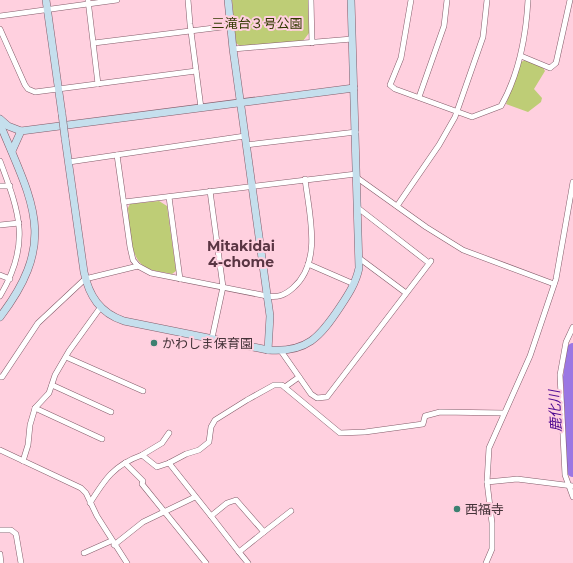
<svg xmlns="http://www.w3.org/2000/svg" width="573" height="563" viewBox="0 0 573 563" font-family="Montserrat,'Noto Sans JP',sans-serif">
	<style>
		.green { fill: #becd76 }
		.lines { fill: none; stroke-linecap: round; stroke-linejoin: round }
		.river { stroke: #9b77e3; stroke-width: 12 }
		.street-casing { stroke: #845c6a; stroke-width: 6 }
		.secondary-casing { stroke: #845c6a; stroke-width: 8 }
		.street { stroke: #fff; stroke-width: 5 }
		.secondary { stroke: #c5dfed; stroke-width: 7 }
		.secondary-bridge-casing { stroke: #845c6a; stroke-width: 8; stroke-linecap: butt }
		.secondary-bridge { stroke: #c5dfed; stroke-width: 7 }
		.poi-dot { fill: #3d8071; stroke: #ffd0df; stroke-width: 1.5 }
		.labels { text-anchor: middle; dominant-baseline: central; stroke-width: 4; stroke-linejoin: round; paint-order: stroke }
		.park-label { font-size: 13px; fill: #323900; stroke: #ffd0df }
		.poi-label { font-size: 13px; fill: #453339; stroke: #ffd0df; text-anchor: start }
		.neighbourhood-label { font-size: 14px; font-weight: bold; fill: #5a3543; stroke: #ffd0df }
		.water-label { font-size: 14px; font-style: italic; fill: #4c0690; stroke: #ffd0df }
	</style>
	<rect width="100%" height="100%" fill="#ffd0df"/>
	<g class="green">
		<polygon points="232,0 308,0 309,33 303,41 240,46 236,43"/>
		<polygon points="525,60 542,66 545,71 534,89 542,98 541,102 528,112 506,104 521,62"/>
		<path d="M 159,201 L 167,206 L 176,271 L 172,274 C 164,272 155,272 147,268 C 128,259 130,226 128,208 L 130,204 Z"/>
	</g>
	<g class="lines">
		<polyline class="river" points="573,349 569,377 573,471"/>
		<defs>
			<g id="street">
				<polyline points="88,0 98,84"/>
				<polyline points="188,0 190,24 201,108"/>
				<polyline points="311,0 312,43"/>
				<path d="M 411,0 L 401,58 L 390,85 L 395,89 L 472,117 L 501,106 C 519,74 526,37 528,0"/>
				<polyline points="0,16 117,0"/>
				<polyline points="0,29 25,85 28,89 35,92 196,71"/>
				<polyline points="94,43 230,26"/>
				<polyline points="233,49 352,39"/>
				<polyline points="521,56 550,68 556,63 570,0"/>
				<polyline points="419,97 444,26 447,0"/>
				<polyline points="246,145 356,132"/>
				<polyline points="117,155 130,247 133,260 138,266"/>
				<path d="M 0,161 C 20,214 31,244 0,296"/>
				<polyline points="69,162 245,136"/>
				<polyline points="356,177 426,227 463,250 554,284"/>
				<polyline points="0,186 10,186"/>
				<polyline points="210,191 223,287 212,338"/>
				<polyline points="169,197 180,279"/>
				<polyline points="124,202 356,174"/>
				<polyline points="397,206 439,145 455,117 483,37 487,0"/>
				<polyline points="358,208 429,263"/>
				<polyline points="0,225 19,223"/>
				<polyline points="359,258 406,293"/>
				<polyline points="308,264 354,284"/>
				<polyline points="0,275 10,279"/>
				<polyline points="573,327 566,342 560,375 565,475 573,497"/>
				<polyline points="281,351 311,394 317,398 327,397 431,261"/>
				<polyline points="66,357 143,391"/>
				<path d="M 0,377 L 2,377 L 38,323 L 85,279 L 138,266 L 151,273 L 267,296 C 278,298 285,295 293,288 C 323,262 309,213 305,179"/>
				<polyline points="52,385 111,412"/>
				<polyline points="285,387 299,377"/>
				<polyline points="35,408 102,439"/>
				<polyline points="0,450 81,488 86,493 97,516 127,563"/>
				<polyline points="142,455 162,443 169,433"/>
				<polyline points="23,461 28,445 30,425 35,408 49,393 55,375 69,351 100,308"/>
				<polyline points="125,463 143,481 142,484 206,563"/>
				<polyline points="169,463 211,516 227,503 236,500 264,532 239,552 248,563"/>
				<polyline points="487,482 517,479 573,486"/>
				<path d="M 90,503 C 105,479 114,465 142,455 L 157,467 L 169,463 L 186,454 L 199,450 L 209,442 L 211,427 L 215,420 L 247,400 L 274,385 L 282,385 L 340,433 L 365,432 L 423,424 L 425,416 L 440,412 L 504,413"/>
				<polyline points="211,516 239,552"/>
				<polyline points="0,530 11,530 16,534 21,563"/>
				<polyline points="264,532 291,511"/>
				<polyline points="114,545 143,522 195,497"/>
				<polyline points="84,553 111,541"/>
				<polyline points="0,554 1,563"/>
				<polyline points="486,563 492,549 492,523 487,482 489,448 530,356 556,279 573,182"/>
			</g>
			<g id="secondary">
				<polyline points="46,0 62,114"/>
				<polyline points="228,0 233,49 270,316 268,350"/>
				<polyline points="0,119 8,126 21,131"/>
				<path d="M 0,124 C 32,202 59,240 0,317"/>
				<path d="M 65,138 L 84,272 C 89,296 100,313 124,321 L 268,350 C 307,353 320,337 340,307 C 348,295 356,283 359,268 L 351,0"/>
				<polyline points="12,151 21,131 354,88"/>
			</g>
		</defs>
		<use href="#street" class="street-casing"/>
		<use href="#secondary" class="secondary-casing"/>
		<use href="#street" class="street"/>
		<use href="#secondary" class="secondary"/>
		<defs>
			<polyline id="secondary-bridge" points="62,114 65,138"/>
		</defs>
		<use href="#secondary-bridge" class="secondary-bridge-casing"/>
		<use href="#secondary-bridge" class="secondary-bridge"/>
	</g>
	<g class="poi-dot">
		<circle cx="154" cy="343" r="4"/>
		<circle cx="457" cy="509" r="4"/>
	</g>
	<g class="labels">
		<g class="park-label">
			<text x="257" y="23">三滝台３号公園</text>
		</g>
		<g class="poi-label">
			<text x="162" y="343">かわしま保育園</text>
			<text x="465" y="509">西福寺</text>
		</g>
		<g class="neighbourhood-label">
			<text x="241" y="246">Mitakidai<tspan x="241" dy="16">4-chome</tspan></text>
		</g>
		<g class="water-label">
			<text transform="translate(555 411) rotate(-93)">鹿化川</text>
		</g>
	</g>
</svg>
